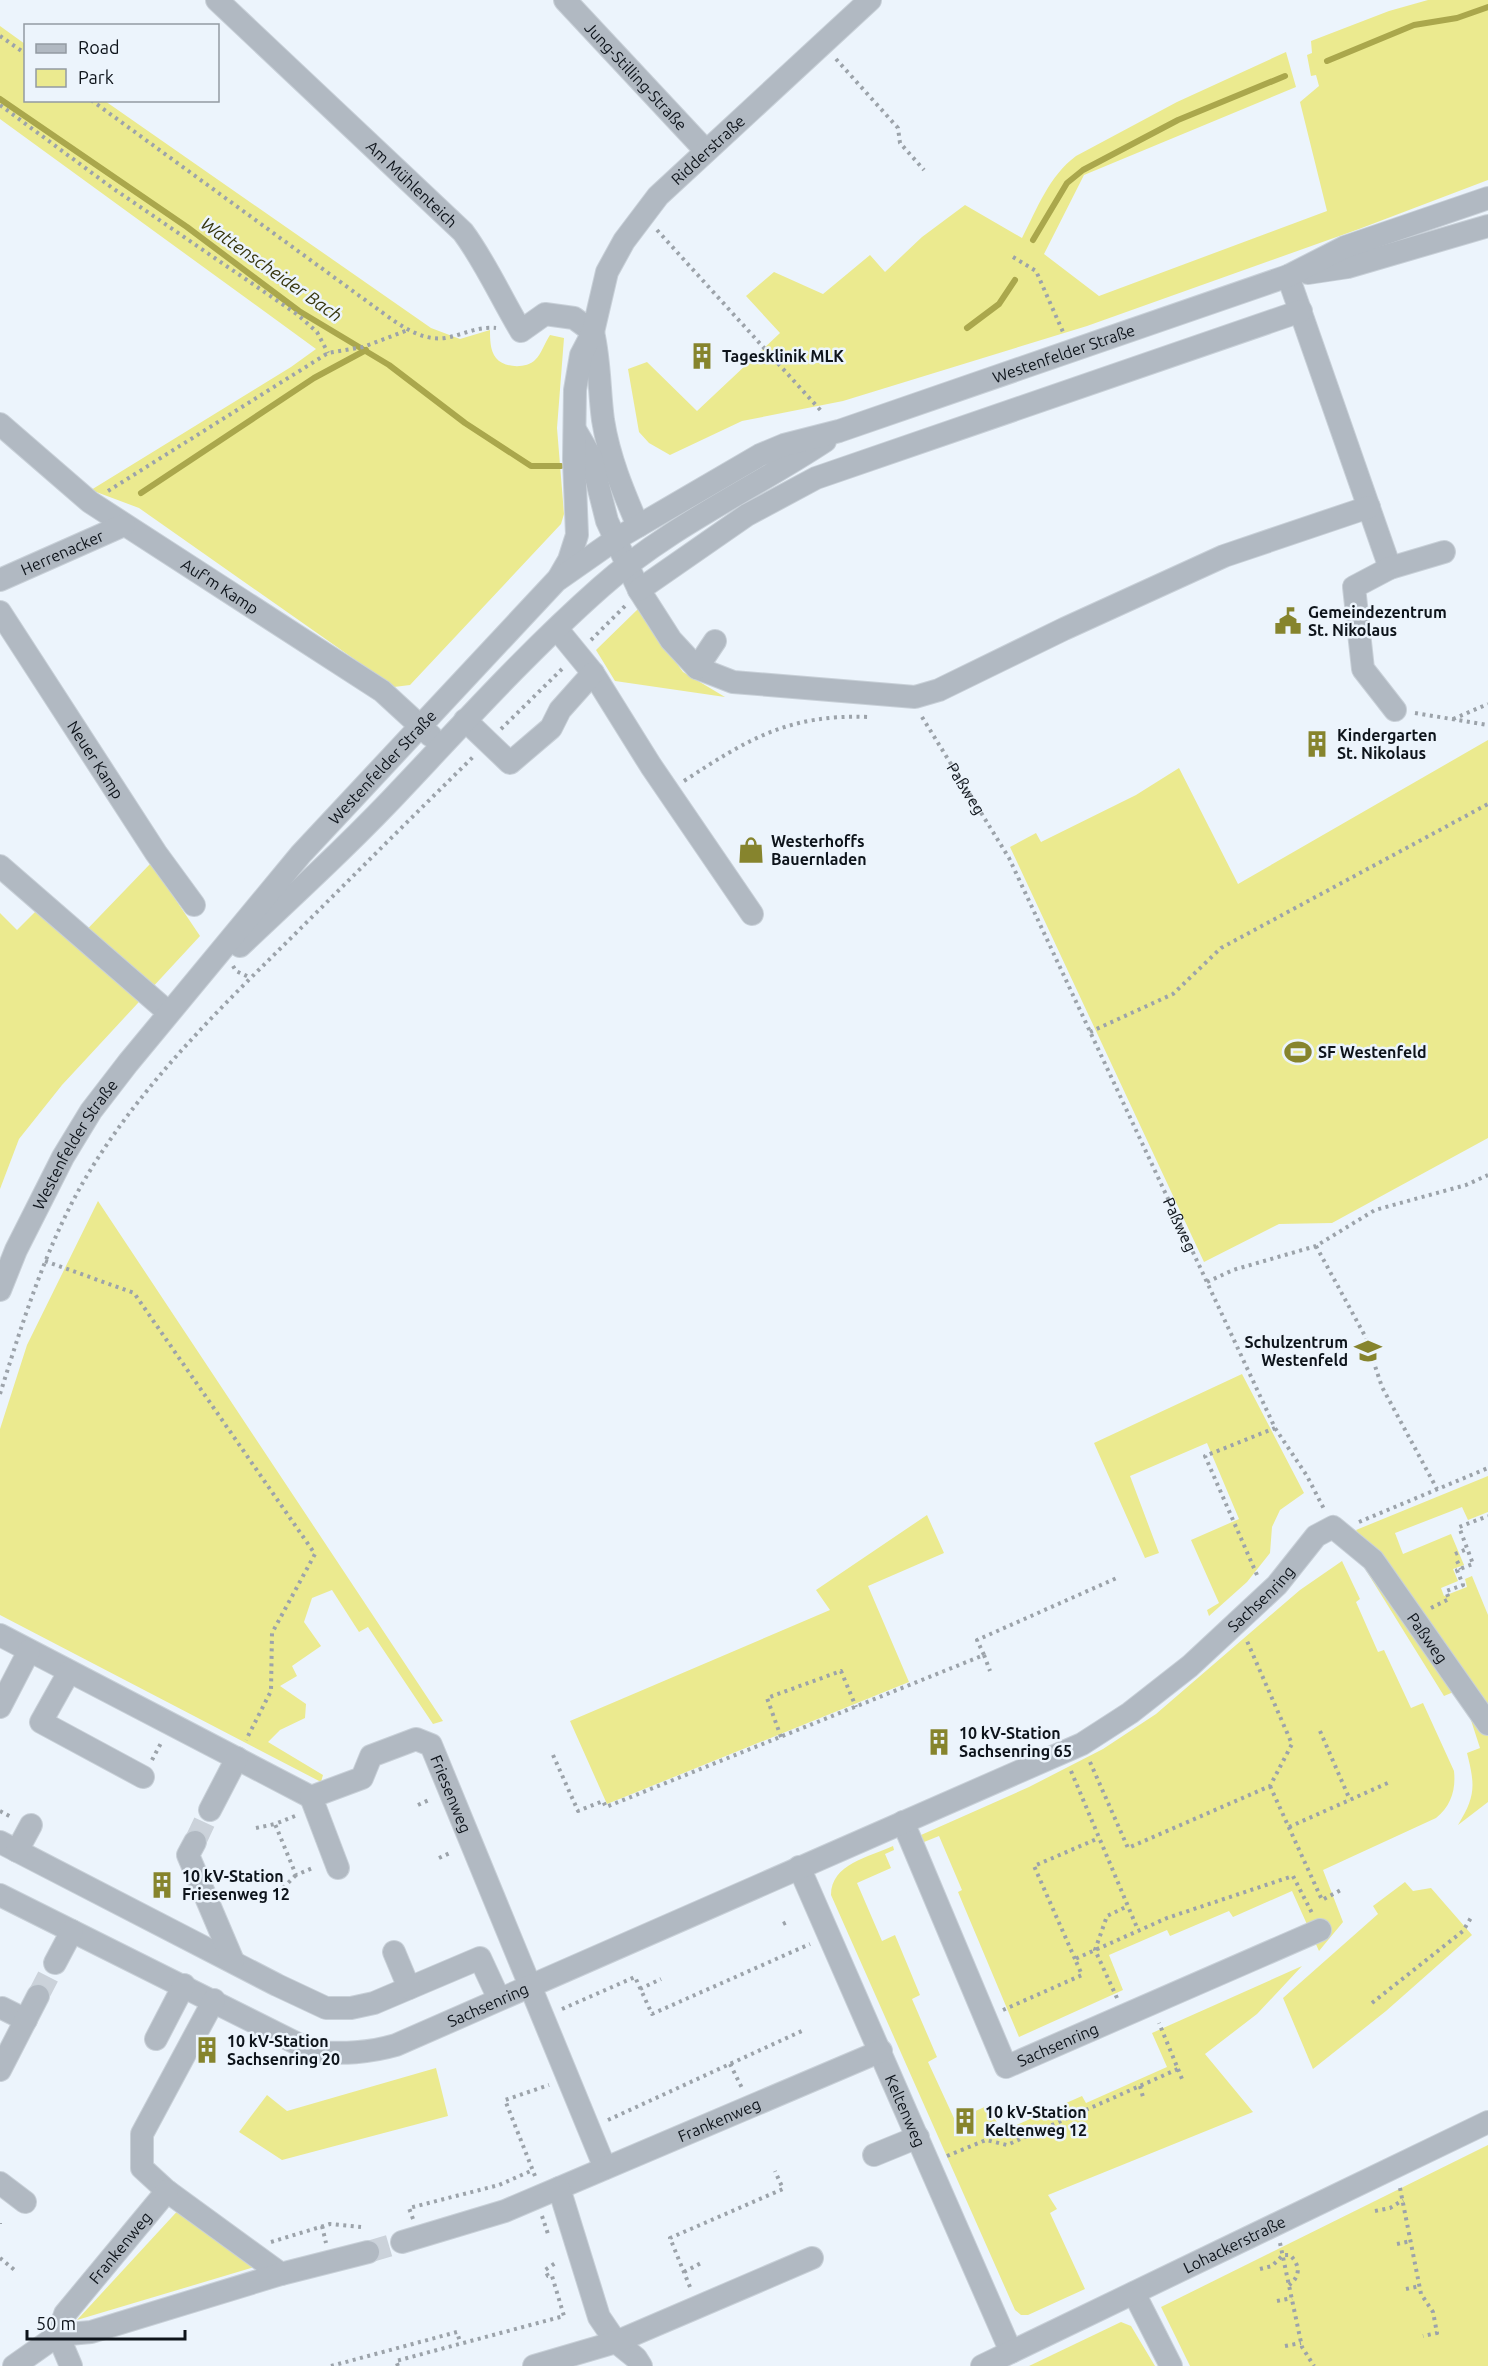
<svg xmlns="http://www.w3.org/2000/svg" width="1488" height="2366" viewBox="0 0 1488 2366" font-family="Ubuntu,sans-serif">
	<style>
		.green { fill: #ebea8f }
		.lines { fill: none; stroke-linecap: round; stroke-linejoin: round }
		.stream { stroke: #aaa74c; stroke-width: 6 }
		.minor-tunnel { stroke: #cbd2da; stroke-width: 22; stroke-dasharray: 22 11; stroke-linecap: butt }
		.minor-casing { stroke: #c8d0d8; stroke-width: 24 }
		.path { stroke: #9ca3aa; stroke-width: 4; stroke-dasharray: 3 4.5; stroke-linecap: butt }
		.minor { stroke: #b1b9c2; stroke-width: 22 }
		.labels { text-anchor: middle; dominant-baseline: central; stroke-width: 5; stroke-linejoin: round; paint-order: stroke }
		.street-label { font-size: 16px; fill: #0e141b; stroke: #ecf4fc }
		.poi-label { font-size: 16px; font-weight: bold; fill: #0e141b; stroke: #ecf4fc; text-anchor: start }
		.water-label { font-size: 18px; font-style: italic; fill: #36350d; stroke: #ecf4fc }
	</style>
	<rect width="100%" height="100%" fill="#ecf4fc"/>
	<g class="green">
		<path d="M 1428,0 L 1488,0 L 1488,180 L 1359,229 L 1087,326 L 843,401 L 742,421 L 670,455 L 649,443 L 639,432 L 628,369 L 647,362 L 697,411 L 780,333 L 746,296 L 774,272 L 823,294 L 870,255 L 885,272 L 922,237 L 965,205 L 1022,238 C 1037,209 1049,176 1076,156 L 1177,102 L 1286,52 L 1296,87 L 1084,175 L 1044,254 L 1099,296 L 1327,211 L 1300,102 L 1319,86 L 1316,75 L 1311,76 L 1307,55 L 1312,53 L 1311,41 L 1389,11 Z"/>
		<path d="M 0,26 L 25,44 L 26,100 L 105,101 L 431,328 L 460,339 L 490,330 C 490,338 490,351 496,358 C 504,368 526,369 535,360 C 541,355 545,342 550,335 L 564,338 L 557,428 L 564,514 L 561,524 L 410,685 L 394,687 L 139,508 L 91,490 L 291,367 L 316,349 L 0,119 Z"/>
		<polygon points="638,609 683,672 725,697 615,681 596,650"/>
		<polygon points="1488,740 1488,1138 1332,1223 1279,1224 1204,1262 1010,847 1036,833 1041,842 1136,795 1179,768 1238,884"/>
		<polygon points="151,863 200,936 62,1085 19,1139 0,1189 0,913 17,930 37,910 73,944"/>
		<polygon points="98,1201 443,1721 433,1724 368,1627 359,1632 332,1590 312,1598 304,1622 321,1646 292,1666 297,1676 280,1686 306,1704 305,1718 280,1730 268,1742 323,1775 321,1782 0,1615 0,1429 27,1345"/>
		<polygon points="1242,1374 1304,1493 1280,1510 1272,1527 1270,1553 1247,1582 1209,1616 1207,1610 1219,1603 1191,1540 1239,1519 1207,1443 1130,1476 1159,1553 1145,1558 1094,1443"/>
		<path d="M 1488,1476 L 1488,1512 L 1468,1520 L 1462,1507 L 1395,1533 L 1403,1554 L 1451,1534 L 1464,1565 L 1453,1569 L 1458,1581 L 1441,1588 L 1444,1596 L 1467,1587 L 1465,1579 L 1472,1576 L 1488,1615 L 1488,1802 L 1458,1825 C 1476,1796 1475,1785 1467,1753 L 1480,1748 L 1468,1711 L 1456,1691 L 1444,1696 L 1354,1551 L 1366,1544 L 1356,1530 Z"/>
		<polygon points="927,1515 944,1553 868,1586 909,1682 607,1804 570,1721 830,1610 816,1590"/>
		<path d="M 1342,1561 L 1360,1599 L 1356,1602 L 1378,1652 L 1384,1650 L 1411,1708 L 1423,1703 L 1454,1771 C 1456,1790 1451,1806 1436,1818 L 1323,1870 L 1343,1922 L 1319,1951 L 1292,1891 L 1233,1917 L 1229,1911 L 1170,1936 L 1167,1930 L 1109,1955 L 1123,1990 L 1019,2037 L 958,1892 L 962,1890 L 939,1836 L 924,1842 L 921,1835 L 1029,1787 L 1103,1749 L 1156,1714 L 1300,1590 Z"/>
		<path d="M 893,1846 L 894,1850 L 885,1854 L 891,1868 L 857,1883 L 882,1941 L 895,1935 L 920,1995 L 912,1999 L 937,2057 L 928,2062 L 959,2129 L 975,2122 L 971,2113 L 989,2105 L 1001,2132 L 1082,2096 L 1086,2103 L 1167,2067 L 1152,2033 L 1302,1966 L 1257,2014 L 1205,2054 L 1253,2112 L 1048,2195 L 1057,2209 L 1050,2213 L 1085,2289 L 1028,2315 L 1021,2315 L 1015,2310 L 831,1895 C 831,1864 869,1857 893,1846 Z"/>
		<polygon points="1405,1882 1413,1891 1431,1888 1472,1935 1386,2011 1313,2069 1283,1998 1378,1914 1373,1906"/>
		<polygon points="436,2068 448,2116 282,2160 239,2132 267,2095 287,2111"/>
		<polygon points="1488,2145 1488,2366 1190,2366 1161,2307"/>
		<polygon points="183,2205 268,2263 77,2320"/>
		<polygon points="1121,2322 1131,2326 1155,2366 1029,2366"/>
	</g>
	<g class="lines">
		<g class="stream">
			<polyline points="1327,61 1414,25 1457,18 1488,7"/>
			<polyline points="0,99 187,227 299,311 389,365 465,423 531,466 561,466"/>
			<polyline points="1033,240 1067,183 1083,170 1178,120 1285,76"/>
			<polyline points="967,328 999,304 1015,280"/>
			<polyline points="141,493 314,378 366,350"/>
		</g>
		<g class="minor-tunnel">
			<polyline points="195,1842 210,1810"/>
			<polyline points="38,1996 55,1963"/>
			<polyline points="368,2252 402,2242"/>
		</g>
		<defs>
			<g id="minor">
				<path id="s2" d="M 217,0 L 463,232 C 486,263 501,298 521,331 L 545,314 L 574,318 L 593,332"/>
				<path id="s3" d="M 565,0 L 706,151"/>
				<polyline points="1308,273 1348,267 1488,226"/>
				<polyline points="1288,276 1390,568"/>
				<path d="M 593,332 C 600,362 599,390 603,420 C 609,458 623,491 638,526"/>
				<path id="s4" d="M 0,424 L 90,502 L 382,691 L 431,736"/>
				<polyline points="577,433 591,457 607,521 639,590 671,640 697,668 733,682 915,697 939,690 1064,629 1224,556 1369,507"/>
				<path id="s5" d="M 558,579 L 569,560 L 577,535 L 574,459 L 575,390 L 581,355 L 593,332 L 607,272 L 624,241 L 658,196 L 870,0"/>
				<path id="s6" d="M 0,580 L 124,525"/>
				<polyline points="639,590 747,515 816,478 1301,311"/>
				<path id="s7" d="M 0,612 L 156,853 L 194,905"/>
				<polyline points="557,629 593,673 651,766 752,914"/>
				<polyline points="697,668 715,641"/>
				<polyline points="1395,710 1363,669 1354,587 1390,568 1444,552"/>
				<polyline points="465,720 510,763 551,728 560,710 593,673"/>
				<polyline points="0,866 168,1012"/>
				<path d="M 240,946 C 296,893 353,841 406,784 C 469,717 532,648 601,587 C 668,527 751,490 825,441"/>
				<path id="s8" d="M 0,1290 L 16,1250 L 63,1157 L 91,1111 L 128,1063 L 301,854 L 556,581 L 616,539 L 760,455 L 784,445 L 839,431 L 1288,276 L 1345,247 L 1488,198"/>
				<path id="s9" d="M 0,1635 L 311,1797 L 362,1778 L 371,1756 L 416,1739 L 431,1745 L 605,2168"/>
				<polyline points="69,1672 41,1722 143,1777"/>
				<polyline points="0,1707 29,1651"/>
				<polyline points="311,1797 338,1868"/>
				<polyline points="210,1810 237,1758"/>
				<path id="s10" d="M 903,1822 L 1006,2067 L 1320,1930"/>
				<polyline points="0,1842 277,1985 326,2008 351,2008 374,2003 480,1958 499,1999"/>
				<polyline points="195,1842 188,1855 233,1961"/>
				<polyline points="17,1851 31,1825"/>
				<path id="s11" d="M 799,1867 L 1011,2352"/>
				<path id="s12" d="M 0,1895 L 314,2052 C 344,2054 368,2053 396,2045 L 1082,1744 L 1130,1713 L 1190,1666 L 1277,1585 L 1316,1536 L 1333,1527 L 1373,1560 L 1488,1724"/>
				<polyline points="394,1952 409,1988"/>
				<polyline points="55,1963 72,1931"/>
				<polyline points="214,2000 142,2134 142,2168 167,2191 281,2274"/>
				<polyline points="2,2008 26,2020"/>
				<polyline points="156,2039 184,1985"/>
				<polyline points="0,2070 38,1996"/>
				<polyline points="874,2155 918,2137"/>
				<polyline points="0,2183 25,2202"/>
				<path id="s13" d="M 559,2188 L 881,2051"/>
				<polyline points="402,2242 505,2211 559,2188 599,2317 616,2342 636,2358 641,2366"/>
				<polyline points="1134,2293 1171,2366"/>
				<polyline points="14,2366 58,2335 91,2332 281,2274 368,2252"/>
				<path id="s14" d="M 71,2366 L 58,2335 L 65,2314 L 167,2191"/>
				<polyline points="534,2366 616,2342 812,2258"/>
				<path id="s15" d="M 982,2366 L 1488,2122"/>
			</g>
		</defs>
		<use href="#minor" class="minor-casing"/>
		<g class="path">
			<polyline points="0,36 26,54"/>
			<polyline points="836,59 898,128 900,143 924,170"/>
			<path d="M 91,100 L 372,305 C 392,319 418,342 445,338 C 463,335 477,326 496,328"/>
			<polyline points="0,105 111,187 298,315 317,332 328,353"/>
			<polyline points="657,230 823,413"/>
			<polyline points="1013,257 1036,271 1063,332"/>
			<polyline points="108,491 328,353 363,347 408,330"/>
			<polyline points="591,640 626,605"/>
			<polyline points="1415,713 1488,725"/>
			<path id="s1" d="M 922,717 L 1009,858 L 1275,1428 L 1307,1476 L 1324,1509"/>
			<polyline points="1453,719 1488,704"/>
			<polyline points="501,729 562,669"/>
			<path d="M 684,781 C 748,739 789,714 868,717"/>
			<polyline points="233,966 236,971 251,978"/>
			<polyline points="1090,1032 1173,994 1221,948 1488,804"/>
			<polyline points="1316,1246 1365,1336 1382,1387 1437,1489"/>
			<polyline points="45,1261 134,1293 315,1554 272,1633 271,1691 246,1740"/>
			<polyline points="1207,1282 1233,1270 1316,1246 1375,1210 1466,1185 1488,1175"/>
			<path d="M 0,1394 C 23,1321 46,1246 85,1179 C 138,1089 214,1014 288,941 C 350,879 412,817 475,755"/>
			<polyline points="1359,1522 1488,1468"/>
			<polyline points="1455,1554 1467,1549"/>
			<polyline points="1457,1561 1461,1569"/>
			<polyline points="1257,1575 1205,1456 1275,1428"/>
			<polyline points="1431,1608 1449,1599 1446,1591 1463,1585 1457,1570 1473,1564 1459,1527 1488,1516"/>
			<polyline points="984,1655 990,1671"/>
			<polyline points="1320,1731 1350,1800"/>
			<polyline points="781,1737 767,1698 841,1671 856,1707"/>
			<polyline points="553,1755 578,1811 603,1801 606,1807 984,1655 977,1640 1119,1577"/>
			<polyline points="152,1760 161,1743"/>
			<polyline points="1090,1762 1128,1848 1270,1786 1292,1744 1247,1641"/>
			<polyline points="1071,1771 1138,1930"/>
			<polyline points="1270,1786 1322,1900 1341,1890"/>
			<polyline points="418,1805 431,1799"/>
			<polyline points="0,1811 13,1818"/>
			<polyline points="295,1816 275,1824 296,1875 315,1867"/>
			<polyline points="1289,1827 1390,1782"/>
			<polyline points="256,1828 275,1824"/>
			<polyline points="439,1858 452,1852"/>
			<polyline points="283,1888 296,1875"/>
			<polyline points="783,1924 789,1921"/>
			<polyline points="1075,1959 1034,1866 1099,1838"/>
			<polyline points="640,1989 661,1979"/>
			<polyline points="1117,1998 1095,1950 1107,1916 1128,1906"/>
			<polyline points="1372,2003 1463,1931 1472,1916"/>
			<polyline points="562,2009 635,1977 652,2014 810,1944"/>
			<polyline points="1003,2010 1082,1975 1075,1959 1167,1918 1293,1876 1312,1913"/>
			<polyline points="730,2064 743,2090"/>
			<polyline points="1178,2069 1182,2079"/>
			<polyline points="1140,2086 1143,2097"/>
			<polyline points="608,2120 804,2030"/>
			<polyline points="947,2156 986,2140 1007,2145 1178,2069 1159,2023"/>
			<polyline points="535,2176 505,2100 549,2085"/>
			<polyline points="1400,2188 1421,2294 1433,2312 1437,2333 1423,2336"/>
			<polyline points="1375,2211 1390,2208 1403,2200"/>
			<polyline points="542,2216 549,2237"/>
			<polyline points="413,2219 409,2208 499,2185 533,2170"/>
			<polyline points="0,2223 0,2224"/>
			<polyline points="322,2226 326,2243"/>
			<polyline points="271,2242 330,2224 361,2227"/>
			<polyline points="1280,2243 1302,2347 1314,2366"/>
			<polyline points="1397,2244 1411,2241"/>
			<polyline points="0,2258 17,2272"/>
			<path d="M 1260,2269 L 1272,2266 L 1283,2255 L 1290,2255 C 1300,2265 1301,2276 1289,2285"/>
			<polyline points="684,2272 703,2262"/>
			<polyline points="690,2287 670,2238 783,2189 775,2171"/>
			<polyline points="1406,2289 1420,2286"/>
			<polyline points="1277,2301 1292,2298"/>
			<polyline points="1285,2346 1301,2343"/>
			<polyline points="331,2366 457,2332 460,2342"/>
			<polyline points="398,2366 396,2361 564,2316 552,2276 548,2276 545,2270 557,2262"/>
		</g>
		<use href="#minor" class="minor"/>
	</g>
	<defs>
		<symbol id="building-bare" viewBox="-9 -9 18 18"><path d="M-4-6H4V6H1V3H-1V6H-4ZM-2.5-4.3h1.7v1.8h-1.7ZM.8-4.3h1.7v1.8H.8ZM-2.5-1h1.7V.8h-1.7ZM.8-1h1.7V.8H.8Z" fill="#86842d" stroke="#ecf4fc" stroke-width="2.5" paint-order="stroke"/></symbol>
		<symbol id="civic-bare" viewBox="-9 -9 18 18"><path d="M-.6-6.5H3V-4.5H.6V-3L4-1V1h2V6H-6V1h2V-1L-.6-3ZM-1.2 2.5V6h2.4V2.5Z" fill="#86842d" stroke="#ecf4fc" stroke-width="2.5" paint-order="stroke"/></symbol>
		<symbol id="shop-bare" viewBox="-9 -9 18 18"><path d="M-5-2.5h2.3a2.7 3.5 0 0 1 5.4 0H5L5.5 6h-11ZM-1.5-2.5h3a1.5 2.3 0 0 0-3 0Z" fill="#86842d" stroke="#ecf4fc" stroke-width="2.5" paint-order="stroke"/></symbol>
		<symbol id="stadium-bare" viewBox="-9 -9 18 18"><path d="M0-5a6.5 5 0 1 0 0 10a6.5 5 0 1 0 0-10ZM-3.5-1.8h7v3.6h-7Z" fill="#86842d" stroke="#ecf4fc" stroke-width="2.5" paint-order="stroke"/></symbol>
		<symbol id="school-bare" viewBox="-9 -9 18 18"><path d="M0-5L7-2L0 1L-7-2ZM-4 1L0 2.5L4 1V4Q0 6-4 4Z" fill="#86842d" stroke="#ecf4fc" stroke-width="2.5" paint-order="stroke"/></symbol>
	</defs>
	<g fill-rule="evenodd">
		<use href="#building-bare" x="683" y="337" width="38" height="38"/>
		<use href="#civic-bare" x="1269" y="602" width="38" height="38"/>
		<use href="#building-bare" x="1298" y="725" width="38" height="38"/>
		<use href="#shop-bare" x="732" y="831" width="38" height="38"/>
		<use href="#stadium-bare" x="1279" y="1033" width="38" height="38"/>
		<use href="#school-bare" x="1349" y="1332" width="38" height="38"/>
		<use href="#building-bare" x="920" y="1723" width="38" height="38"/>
		<use href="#building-bare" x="143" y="1866" width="38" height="38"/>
		<use href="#building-bare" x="188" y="2031" width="38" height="38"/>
		<use href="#building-bare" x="946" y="2102" width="38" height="38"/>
	</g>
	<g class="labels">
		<g class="street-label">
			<text stroke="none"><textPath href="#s3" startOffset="104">Jung-Stilling-Straße</textPath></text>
			<text stroke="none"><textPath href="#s5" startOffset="476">Ridderstraße</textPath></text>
			<text stroke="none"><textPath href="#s2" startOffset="268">Am Mühlenteich</textPath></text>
			<text stroke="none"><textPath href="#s8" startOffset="1467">Westenfelder Straße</textPath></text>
			<text stroke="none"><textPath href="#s6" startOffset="68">Herrenacker</textPath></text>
			<text stroke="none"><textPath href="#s4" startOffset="274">Auf'm Kamp</textPath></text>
			<text stroke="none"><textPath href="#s7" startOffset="176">Neuer Kamp</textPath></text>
			<text stroke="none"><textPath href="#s8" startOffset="652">Westenfelder Straße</textPath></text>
			<text stroke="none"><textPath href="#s1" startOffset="84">Paßweg</textPath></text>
			<text stroke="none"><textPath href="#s8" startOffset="164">Westenfelder Straße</textPath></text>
			<text stroke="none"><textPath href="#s1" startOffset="570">Paßweg</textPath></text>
			<text stroke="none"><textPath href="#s12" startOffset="1414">Sachsenring</textPath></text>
			<text stroke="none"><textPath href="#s12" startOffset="1664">Paßweg</textPath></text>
			<text stroke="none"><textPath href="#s9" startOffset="546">Friesenweg</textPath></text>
			<text stroke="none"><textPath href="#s12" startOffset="534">Sachsenring</textPath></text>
			<text stroke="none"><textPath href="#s10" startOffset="322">Sachsenring</textPath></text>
			<text stroke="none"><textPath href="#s11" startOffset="266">Keltenweg</textPath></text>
			<text stroke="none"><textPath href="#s13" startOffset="174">Frankenweg</textPath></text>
			<text stroke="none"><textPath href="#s15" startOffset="280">Lohackerstraße</textPath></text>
			<text stroke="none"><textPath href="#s14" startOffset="142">Frankenweg</textPath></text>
		</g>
		<g class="poi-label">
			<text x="722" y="356">Tagesklinik MLK</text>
			<text x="1308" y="612">Gemeindezentrum<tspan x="1308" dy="18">St. Nikolaus</tspan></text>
			<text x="1337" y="735">Kindergarten<tspan x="1337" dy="18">St. Nikolaus</tspan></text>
			<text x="771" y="841">Westerhoffs<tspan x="771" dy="18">Bauernladen</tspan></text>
			<text x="1318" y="1052">SF Westenfeld</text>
			<text x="1348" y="1342" text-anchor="end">Schulzentrum<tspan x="1348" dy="18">Westenfeld</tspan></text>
			<text x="959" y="1733">10 kV-Station<tspan x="959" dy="18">Sachsenring 65</tspan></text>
			<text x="182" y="1876">10 kV-Station<tspan x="182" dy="18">Friesenweg 12</tspan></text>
			<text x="227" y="2041">10 kV-Station<tspan x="227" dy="18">Sachsenring 20</tspan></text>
			<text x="985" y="2112">10 kV-Station<tspan x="985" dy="18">Keltenweg 12</tspan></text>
		</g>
		<g class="water-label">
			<text transform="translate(272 269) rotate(35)">Wattenscheider Bach</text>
		</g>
	</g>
	<rect x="24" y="24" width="195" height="78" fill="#ecf4fc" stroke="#939aa2" stroke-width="1.5"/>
	<rect x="36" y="44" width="30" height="9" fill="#b1b9c2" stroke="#939aa2" stroke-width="1.5"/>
	<text x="78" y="54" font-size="18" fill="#0e141b">Road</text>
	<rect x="36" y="69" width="30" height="18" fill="#ebea8f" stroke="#939aa2" stroke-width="1.5"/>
	<text x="78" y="84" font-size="18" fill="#0e141b">Park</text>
	<path d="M27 2330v9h158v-9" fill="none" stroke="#0e141b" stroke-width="3"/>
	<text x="36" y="2330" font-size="18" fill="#0e141b" stroke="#ecf4fc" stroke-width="4.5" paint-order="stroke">50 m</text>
</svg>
